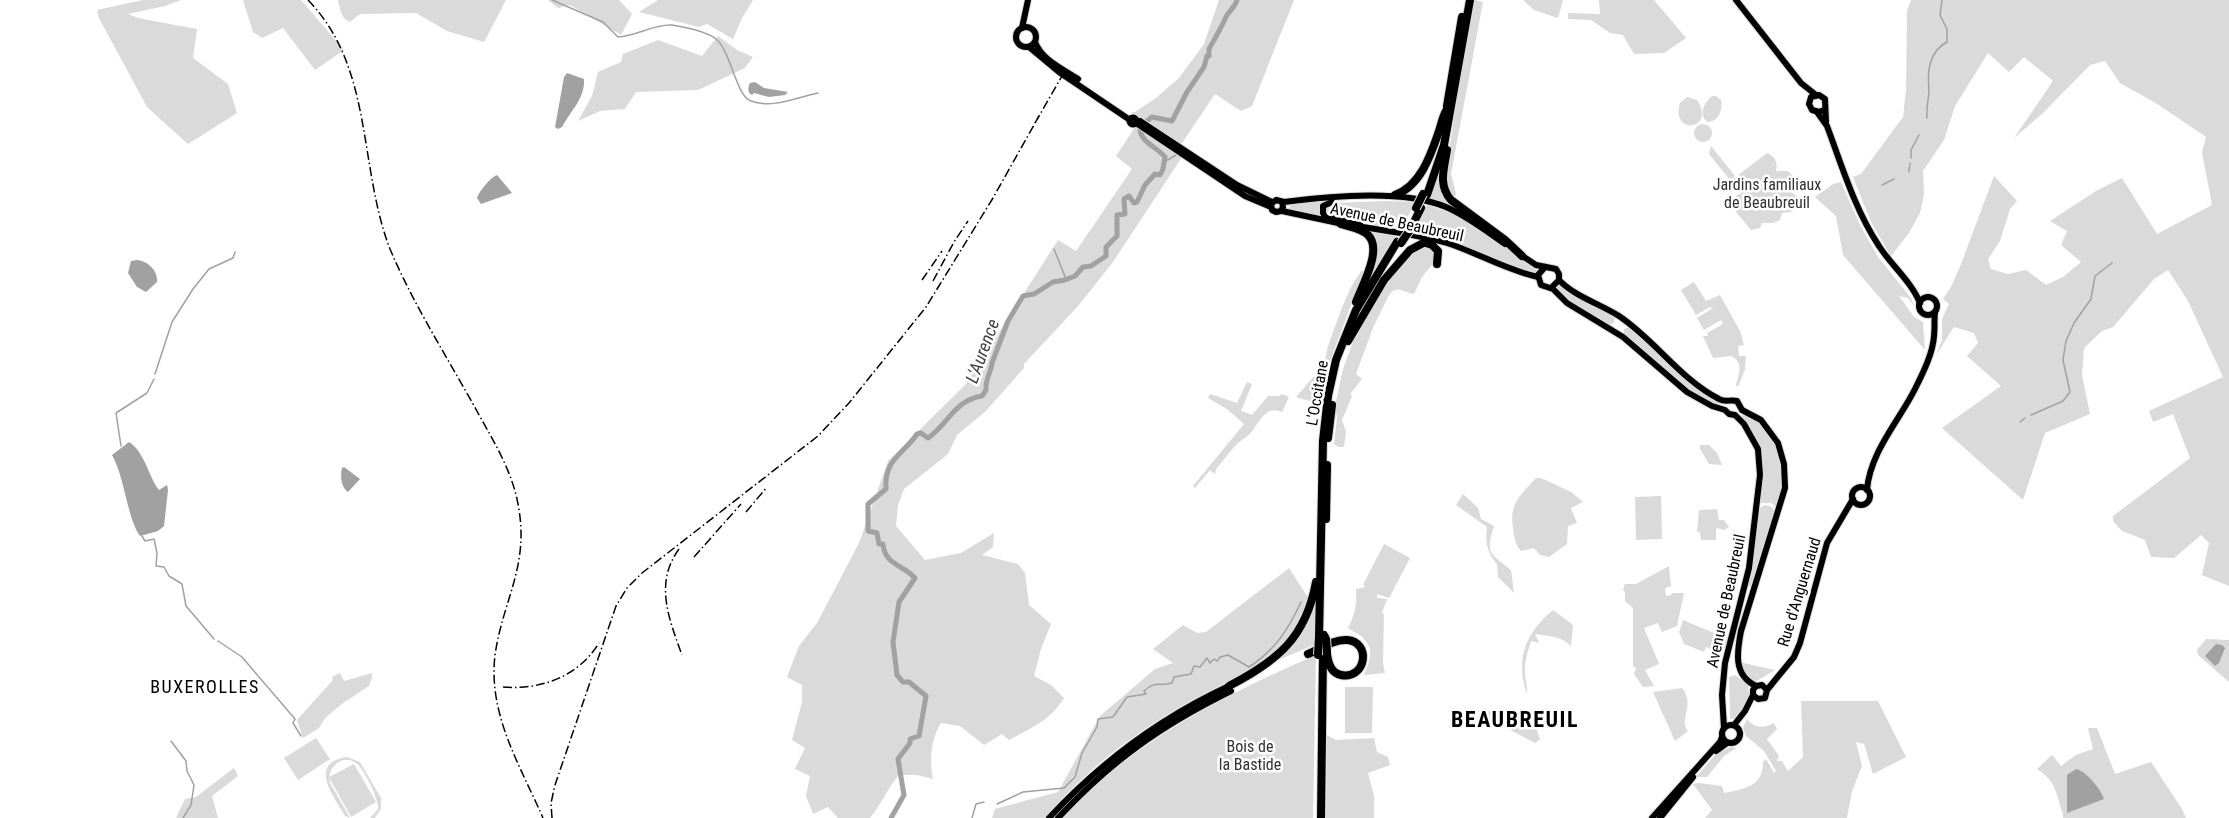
<svg xmlns="http://www.w3.org/2000/svg" width="2229" height="818" viewBox="0 0 2229 818" font-family="'Roboto Condensed',sans-serif">
	<style>
		.green { fill: #dadada }
		.water { fill: #a1a1a1 }
		.lines { fill: none; stroke-linecap: round; stroke-linejoin: round }
		.stream { stroke: #a1a1a1; stroke-width: 1.5 }
		.river { stroke: #a1a1a1; stroke-width: 5 }
		.major-casing { stroke: #dbdbdb; stroke-width: 8 }
		.highway-casing { stroke: #dbdbdb; stroke-width: 10 }
		.major { stroke: #000; stroke-width: 6 }
		.highway { stroke: #000; stroke-width: 8 }
		.rail { stroke: #000; stroke-width: 1.5; stroke-dasharray: 9 3 1.5 3; stroke-linecap: butt }
		.highway-bridge-casing { stroke: #dbdbdb; stroke-width: 10; stroke-linecap: butt }
		.highway-bridge { stroke: #000; stroke-width: 8 }
		.labels { text-anchor: middle; dominant-baseline: central; stroke-width: 5; stroke-linejoin: round; paint-order: stroke }
		.park-label { font-size: 16px; fill: #313131; stroke: #fff }
		.street-label { font-size: 16px; fill: #000; stroke: #fff }
		.water-label { font-size: 18px; font-style: italic; fill: #424242; stroke: #fff }
		.neighbourhood-label { font-size: 18px; letter-spacing: 1.5px; fill: #000; stroke: #fff }
		.district-label { font-size: 22px; font-weight: bold; letter-spacing: 1.5px; fill: #000; stroke: #fff }
	</style>
	<rect width="100%" height="100%" fill="#fff"/>
	<g class="green">
		<polygon points="143,0 181,0 165,6 128,14 138,18 197,29 193,58 228,84 237,113 188,144 147,107 99,18 97,10"/>
		<polygon points="243,0 301,0 344,50 315,70 283,28 262,38 253,32"/>
		<path d="M 338,0 L 506,0 L 484,42 L 447,31 L 416,13 L 360,14 L 350,22 C 341,19 340,8 338,0 Z"/>
		<polygon points="548,0 619,0 632,14 621,35 570,5 558,8"/>
		<polygon points="658,0 753,0 742,18 733,39 707,24 699,27 639,12"/>
		<path d="M 1219,0 L 1294,0 L 1252,106 L 1241,111 L 1215,94 L 1176,152 L 1182,157 L 1113,262 L 1078,306 L 1024,364 L 1024,368 L 986,411 L 957,435 L 948,454 L 904,489 L 898,505 L 896,526 L 925,560 L 961,553 L 994,533 L 993,547 L 982,555 L 1018,564 L 1025,573 L 1029,605 L 1051,624 L 1041,649 L 1034,676 L 1051,685 L 1064,698 C 1051,720 1031,728 1009,740 L 1002,734 L 984,745 L 960,726 L 941,723 C 931,738 929,762 933,779 L 917,775 L 899,775 C 887,789 881,805 870,818 L 838,818 L 828,807 L 813,814 L 806,796 L 810,776 L 795,769 L 805,748 L 792,740 L 802,702 L 802,685 L 787,677 L 799,646 L 817,623 L 859,543 L 888,461 L 966,384 L 1058,240 L 1076,251 L 1132,169 L 1116,156 L 1141,118 L 1131,112 L 1135,112 L 1156,98 L 1179,78 L 1204,44 Z"/>
		<polygon points="1475,0 1483,2 1451,174 1456,194 1454,199 1448,194 1445,178 1460,79"/>
		<polygon points="1523,0 1563,0 1558,18 1534,10"/>
		<polygon points="1599,0 1654,0 1686,38 1664,53 1634,54 1623,35 1610,33 1591,20 1568,19 1568,13 1600,14"/>
		<polygon points="1911,0 2229,0 2229,586 2202,575 2209,543 2201,535 2174,558 2151,557 2145,540 2122,531 2113,521 2113,516 2190,458 2173,414 2153,422 2149,411 2223,377 2188,301 2168,270 2154,279 2113,327 2102,331 2084,348 2082,375 2090,414 2045,433 2023,500 1942,428 2001,386 1967,356 1978,343 1974,333 1954,327 1936,355 1942,340 1942,319 1949,304 1943,299 1951,287 1961,264 1994,176 2017,201 2010,209 2000,241 1988,259 1991,269 2008,274 2026,270 2046,285 2063,277 2081,262 2061,245 2067,231 2050,221 2096,191 2122,178 2157,234 2212,205 2202,152 2206,137 2159,105 2120,83 2105,61 2090,65 2042,114 2014,138 2053,81 2024,57 2009,72 1988,53 1955,106 1944,140 1923,171 1924,195 1920,213 1909,233 1891,256 1871,222 1853,177 1861,174 1903,117 1906,90 1907,11"/>
		<polygon points="718,36 737,50 753,57 745,68 698,90 636,92 625,109 600,111 578,121 592,96 598,72 621,62 623,54 658,40 702,56"/>
		<path d="M 1712,96 L 1716,96 L 1721,100 C 1723,111 1718,122 1707,122 C 1698,114 1704,103 1712,96 Z"/>
		<path d="M 1687,97 L 1697,100 C 1717,130 1670,136 1680,103 Z"/>
		<circle cx="1703" cy="133" r="9"/>
		<polygon points="1711,146 1735,176 1730,180 1709,154"/>
		<path d="M 1767,153 C 1775,156 1778,163 1776,171 L 1788,171 L 1793,176 L 1795,183 L 1791,192 L 1798,197 L 1800,205 L 1791,212 L 1782,213 L 1780,220 L 1773,223 L 1762,223 L 1760,228 L 1751,230 L 1736,212 L 1732,201 L 1737,195 L 1742,193 C 1734,191 1732,188 1732,180 Z"/>
		<polygon points="1445,155 1441,186 1470,217 1428,199"/>
		<polygon points="1841,182 1860,225 1878,257 1911,298 1914,306 1908,298 1899,296 1914,317 1923,322 1925,350 1843,255 1836,216 1815,197 1833,184"/>
		<polygon points="1351,200 1323,203 1320,210 1323,217 1289,210 1291,203"/>
		<polygon points="1385,201 1416,202 1400,231 1325,214 1325,206 1331,203"/>
		<polygon points="1427,205 1460,216 1537,268 1536,274 1411,233"/>
		<polygon points="1368,230 1397,235 1359,298 1373,257"/>
		<path d="M 1420,245 L 1435,249 L 1435,261 L 1422,277 L 1414,294 C 1404,293 1397,284 1389,295 L 1373,328 L 1356,374 L 1362,379 L 1350,394 L 1352,396 L 1342,420 L 1346,432 L 1344,447 L 1339,447 L 1334,444 L 1337,417 L 1335,406 L 1343,369 L 1358,328 L 1371,303 L 1412,250 Z"/>
		<polygon points="1362,270 1364,271 1330,361 1322,405 1296,397 1324,365 1328,346 1341,310 1352,285"/>
		<path d="M 1694,282 L 1706,301 L 1720,295 L 1740,331 L 1744,345 L 1738,346 L 1739,356 L 1746,356 L 1745,369 L 1738,387 L 1736,385 C 1739,374 1744,362 1731,356 L 1713,358 L 1703,336 L 1708,336 L 1707,333 L 1723,324 L 1721,320 L 1704,330 L 1697,318 L 1713,308 L 1710,307 L 1696,315 L 1681,290 Z"/>
		<polygon points="1559,284 1615,316 1614,323 1607,325 1567,301 1556,288"/>
		<path d="M 1630,327 C 1646,340 1659,356 1674,370 C 1689,382 1705,392 1721,402 L 1719,406 L 1688,390 L 1624,335 L 1624,329 Z"/>
		<path d="M 1247,382 L 1252,384 L 1241,411 L 1252,415 L 1268,396 L 1279,396 L 1282,394 L 1289,397 L 1282,412 C 1267,405 1260,420 1253,430 C 1250,435 1243,439 1238,443 C 1230,451 1223,461 1216,469 L 1215,474 L 1210,470 L 1195,488 L 1193,486 L 1244,424 L 1227,409 L 1208,398 L 1210,394 L 1237,403 Z"/>
		<path d="M 1745,413 C 1771,424 1784,454 1784,482 C 1783,491 1779,501 1777,509 L 1771,503 L 1760,503 L 1763,463 L 1761,452 L 1741,417 Z"/>
		<polygon points="1700,445 1709,445 1717,453 1722,465 1709,464 1700,449"/>
		<path d="M 1536,478 L 1541,478 L 1571,492 L 1583,502 L 1571,508 L 1577,523 L 1568,526 L 1567,544 L 1549,557 L 1540,555 L 1534,548 L 1521,551 C 1515,544 1514,537 1513,528 C 1509,503 1520,496 1536,478 Z"/>
		<path d="M 1463,494 L 1478,508 L 1481,519 L 1494,526 C 1485,554 1490,553 1511,570 L 1514,593 L 1498,577 L 1497,564 C 1487,552 1485,543 1487,527 L 1456,505 Z"/>
		<polygon points="1661,496 1662,539 1636,540 1635,497"/>
		<polygon points="1765,505 1772,507 1775,512 1753,586 1751,587 1747,585 1760,508"/>
		<polygon points="1717,509 1719,520 1724,520 1729,527 1724,530 1716,528 1716,540 1701,540 1700,532 1697,532 1699,510"/>
		<path d="M 1384,544 L 1410,558 L 1389,598 L 1377,594 L 1377,598 L 1387,599 L 1382,613 L 1384,614 L 1383,663 L 1385,673 L 1364,675 C 1369,662 1375,650 1364,639 C 1361,634 1353,632 1348,628 C 1355,615 1357,604 1356,589 L 1366,587 L 1363,585 Z"/>
		<polygon points="1669,566 1671,586 1665,588 1666,596 1671,595 1672,593 1684,593 1677,626 1662,632 1658,623 1644,628 1659,664 1645,670 1654,686 1643,687 1634,674 1636,668 1633,666 1633,608 1625,601 1625,592 1623,590 1625,584 1636,584"/>
		<path d="M 1289,568 L 1307,596 L 1317,603 L 1316,644 C 1280,660 1242,674 1207,692 C 1147,723 1088,766 1045,818 L 992,818 L 995,809 L 1058,792 L 1100,716 L 1155,669 L 1173,663 L 1153,649 L 1183,625 L 1197,633 L 1206,632 Z"/>
		<path d="M 1553,610 L 1573,625 L 1571,646 C 1562,636 1547,636 1535,634 L 1539,643 L 1531,641 C 1528,651 1524,662 1525,673 C 1525,681 1528,686 1527,694 C 1515,660 1525,633 1553,610 Z"/>
		<polygon points="1683,620 1728,639 1725,648 1716,648 1715,651 1706,647 1704,652 1684,644 1679,632"/>
		<polygon points="2206,639 2229,640 2229,682 2198,655 2197,650"/>
		<path d="M 1316,655 L 1313,818 L 1063,818 C 1133,741 1222,696 1316,655 Z"/>
		<polygon points="1739,662 1775,670 1755,682 1746,676"/>
		<polygon points="340,673 344,681 372,673 372,678 369,686 343,703 325,718 319,728 303,738 297,720 333,680 332,677"/>
		<polygon points="1735,675 1749,685 1748,689 1750,698 1737,718 1730,719 1729,677"/>
		<polygon points="1345,687 1373,687 1372,733 1345,733"/>
		<path d="M 1682,688 C 1696,706 1678,719 1688,731 L 1675,741 L 1653,692 Z"/>
		<path d="M 1801,701 L 1878,701 L 1906,757 L 1873,774 L 1864,744 L 1856,742 L 1862,766 L 1852,791 L 1847,818 L 1705,818 L 1712,810 L 1693,784 L 1699,783 L 1722,786 L 1724,793 C 1744,789 1763,787 1763,762 L 1766,759 L 1774,773 L 1776,771 L 1764,751 L 1746,736 L 1743,727 L 1747,719 C 1755,729 1764,728 1774,723 L 1777,729 L 1767,739 L 1779,756 L 1777,761 L 1782,761 L 1788,771 L 1803,757 Z"/>
		<polygon points="1489,711 1505,714 1525,726 1534,722 1540,739 1535,743 1486,717"/>
		<path d="M 2088,728 L 2097,728 L 2115,774 L 2151,762 L 2182,809 L 2186,818 L 2063,818 L 2063,814 C 2055,793 2058,783 2037,769 L 2052,755 L 2061,766 L 2076,755 L 2093,749 Z"/>
		<polygon points="1327,735 1336,740 1374,738 1377,752 1388,757 1390,765 1368,773 1374,796 1374,818 1326,818"/>
		<polygon points="316,738 330,759 298,780 284,758"/>
		<polygon points="1731,747 1736,748 1724,756 1707,777 1696,777 1716,754"/>
		<path d="M 347,757 L 360,762 L 381,798 L 381,809 L 375,818 L 370,818 L 378,809 C 379,799 364,769 356,763 C 342,753 326,768 330,783 L 350,818 L 345,816 C 334,797 307,763 347,757 Z"/>
		<polygon points="354,764 376,802 351,817 329,777"/>
		<polygon points="234,768 238,776 212,796 218,818 176,818 185,799 196,797"/>
	</g>
	<g class="water">
		<path d="M 567,73 L 584,79 C 585,99 571,110 562,127 L 558,129 L 555,127 L 564,77 Z"/>
		<path d="M 755,82 L 764,88 L 788,92 L 785,95 L 769,97 L 754,93 L 752,95 C 747,93 748,87 750,83 Z"/>
		<path d="M 497,175 L 512,193 L 481,204 L 477,198 C 479,191 491,177 497,175 Z"/>
		<path d="M 137,260 C 148,261 158,271 157,282 L 146,292 L 137,287 L 128,273 L 131,261 Z"/>
		<path d="M 129,442 C 145,452 149,478 159,490 L 167,485 L 168,490 L 164,526 L 158,531 L 140,536 C 127,518 125,478 112,455 Z"/>
		<path d="M 344,467 L 360,479 L 348,492 C 341,488 340,475 342,468 Z"/>
		<polygon points="2216,644 2222,645 2225,648 2219,663 2215,666 2205,656"/>
		<path d="M 2076,769 C 2086,771 2100,788 2104,799 L 2067,813 L 2067,775 Z"/>
	</g>
	<g class="lines">
		<g class="stream">
			<path d="M 552,0 L 603,22 L 618,37 C 637,36 653,24 672,25 C 684,27 706,31 716,39 C 731,51 736,96 751,101 C 773,109 797,97 818,93"/>
			<path d="M 1927,118 C 1926,107 1929,98 1929,89 C 1927,71 1930,51 1947,42 L 1947,29 L 1940,15 L 1942,0"/>
			<polyline points="1911,158 1911,150 1919,135"/>
			<polyline points="1164,162 1176,155"/>
			<polyline points="1909,172 1910,163"/>
			<polyline points="1882,185 1894,179"/>
			<polyline points="1054,249 1066,279"/>
			<polyline points="155,374 172,322 193,289 209,269 233,258 235,252"/>
			<polyline points="2031,415 2063,401 2070,392 2063,360 2066,341 2074,323 2091,299 2095,276 2112,263"/>
			<polyline points="2020,422 2025,418"/>
			<polyline points="121,446 116,413 147,393 154,379"/>
			<polyline points="142,536 145,541 154,539 157,553 156,566 164,567 169,576 182,584 186,606 214,639"/>
			<polyline points="218,641 242,657 295,719 293,723 301,736"/>
			<polyline points="171,741 186,761 187,771 194,785 191,805 183,818"/>
			<path d="M 997,804 L 1023,792 L 1064,788 L 1075,777 L 1082,753 L 1097,727 L 1098,719 L 1113,717 L 1127,697 L 1146,694 L 1144,691 C 1156,680 1159,687 1172,683 L 1174,677 L 1191,674 L 1194,666 L 1200,667 L 1207,658 L 1210,663 L 1214,659 L 1217,661 L 1220,657 L 1228,655 L 1249,667 C 1275,650 1288,630 1301,602"/>
			<polyline points="972,818 976,804 984,802"/>
		</g>
		<g class="river">
			<path d="M 1147,121 L 1152,117 L 1172,121 L 1187,92 L 1204,67 L 1207,56 L 1209,56 L 1209,49 C 1216,37 1220,30 1226,17 C 1229,11 1235,7 1237,0"/>
			<path d="M 891,818 L 904,795 L 898,759 L 910,743 L 910,739 L 919,736 L 926,696 L 909,682 L 903,682 L 897,675 L 893,642 L 899,602 L 915,578 C 902,564 885,565 883,544 L 879,544 L 877,533 L 868,531 L 868,504 L 886,489 C 884,459 903,455 917,434 L 921,433 L 928,438 C 948,424 955,400 982,396 L 986,390 C 985,379 991,373 992,363 L 1008,321 L 1023,296 L 1034,294 L 1053,282 L 1065,280 L 1075,276 L 1083,267 L 1091,266 L 1106,256 L 1106,247 L 1117,236 L 1117,215 L 1125,214 L 1124,199 L 1129,196 L 1134,203 L 1137,202 L 1145,185 L 1155,174 L 1160,175 L 1163,169 L 1165,157 C 1157,147 1142,143 1140,130"/>
		</g>
		<defs>
			<g id="major">
				<polyline points="1736,0 1801,83 1816,95"/>
				<circle cx="1026" cy="37" r="10"/>
				<polyline points="1022,28 1028,0"/>
				<path d="M 1035,42 C 1042,60 1063,69 1078,79"/>
				<polyline points="1029,47 1059,72 1130,120"/>
				<polyline points="1824,110 1819,112 1812,110 1809,104 1811,97 1819,95 1825,99 1826,122"/>
				<path d="M 1817,112 L 1827,126 C 1842,166 1855,210 1879,246 C 1891,265 1911,281 1920,303"/>
				<circle cx="1133" cy="121" r="3.5"/>
				<polyline points="1140,121 1237,185 1272,202"/>
				<polyline points="1136,123 1245,196 1271,207"/>
				<path d="M 1282,202 L 1283,207 L 1281,211 L 1276,212 L 1272,210 L 1271,204 L 1276,200 L 1284,202 C 1329,196 1404,189 1446,207 C 1467,216 1486,231 1505,244"/>
				<polyline points="1332,202 1323,206 1323,213 1325,217 1360,224"/>
				<polyline points="1282,211 1343,224"/>
				<path d="M 1356,226 C 1386,231 1418,234 1447,243 C 1478,253 1506,270 1538,277"/>
				<polyline points="1518,253 1536,265 1556,269 1559,274 1559,280 1551,288"/>
				<polyline points="1545,267 1538,275 1541,285 1553,289 1567,303 1623,337 1687,392 1712,406 1725,410 1729,414 1735,415 1744,424 1758,449 1760,475 1749,568 1725,663 1722,695 1724,728"/>
				<path d="M 1559,280 C 1574,296 1600,304 1619,316 C 1655,340 1680,379 1719,399 C 1726,403 1730,399 1737,401 L 1742,410 L 1761,420 L 1778,443 L 1784,464 L 1785,488 L 1741,631 C 1737,652 1733,675 1756,686"/>
				<circle cx="1928" cy="306" r="9"/>
				<circle cx="1861" cy="496" r="9"/>
				<path d="M 1867,490 C 1870,452 1899,421 1915,389 C 1923,373 1933,353 1934,336 C 1935,328 1934,320 1935,312"/>
				<polyline points="1767,690 1762,685 1756,686 1753,690 1753,695 1758,699 1765,698 1767,690 1794,657 1800,643 1827,543 1853,499"/>
				<circle cx="1731" cy="734" r="9"/>
				<polyline points="1734,725 1745,711 1753,695"/>
				<polyline points="1716,751 1727,743"/>
				<path d="M 1049,818 C 1101,762 1160,718 1229,686"/>
				<path d="M 1058,818 C 1111,761 1160,726 1231,691"/>
				<polyline points="1652,818 1720,742 1722,737"/>
				<polyline points="1660,818 1693,777"/>
			</g>
			<g id="highway">
				<polyline points="1447,106 1462,17"/>
				<path d="M 1447,150 C 1444,169 1438,185 1451,200 L 1505,240 L 1522,256"/>
				<path d="M 1395,195 C 1420,186 1430,157 1438,134 C 1441,126 1442,118 1446,111"/>
				<polyline points="1427,195 1444,145 1470,0"/>
				<path d="M 1341,224 C 1350,227 1361,228 1368,235 C 1383,249 1362,286 1356,302"/>
				<polyline points="1410,230 1421,208"/>
				<polyline points="1426,243 1432,245 1438,251 1437,264"/>
				<polyline points="1348,341 1384,280 1410,250 1431,239"/>
				<polyline points="1328,438 1332,405"/>
				<polyline points="1326,519 1327,465"/>
				<polyline points="1319,637 1323,441 1328,396 1336,360 1356,310 1397,242"/>
				<path d="M 1308,654 C 1320,649 1334,639 1347,640 C 1372,642 1366,680 1341,675 C 1331,673 1328,663 1327,654"/>
				<path d="M 1229,686 C 1277,661 1306,638 1316,582"/>
				<polyline points="1321,818 1323,652"/>
			</g>
		</defs>
		<use href="#major" class="major-casing"/>
		<use href="#highway" class="highway-casing"/>
		<use href="#major" class="major"/>
		<use href="#highway" class="highway"/>
		<g class="rail">
			<path d="M 308,0 C 374,68 358,166 390,249 C 413,304 449,360 478,413 C 494,442 512,471 518,504 C 530,566 503,599 495,655 C 488,715 520,765 543,818"/>
			<polyline points="1035,123 1062,76"/>
			<polyline points="922,280 942,251"/>
			<polyline points="933,281 954,242 968,221"/>
			<polyline points="746,512 767,487"/>
			<path d="M 679,549 C 654,583 669,619 682,655"/>
			<polyline points="694,557 741,504"/>
			<path d="M 503,687 C 541,690 578,677 599,643"/>
			<polyline points="552,818 551,803 555,785 616,606 627,588 642,573 818,436 849,403 926,307 993,198 1039,116"/>
		</g>
		<defs>
			<g id="highway-bridge">
				<polyline points="1416,208 1423,194"/>
				<polyline points="1401,243 1410,230"/>
				<polyline points="1324,635 1326,639 1327,651"/>
				<polyline points="1318,655 1319,637"/>
			</g>
		</defs>
		<use href="#highway-bridge" class="highway-bridge-casing"/>
		<use href="#highway-bridge" class="highway-bridge"/>
	</g>
	<g class="labels">
		<g class="park-label">
			<text x="1767" y="184">Jardins familiaux<tspan x="1767" dy="18">de Beaubreuil</tspan></text>
			<text x="1250" y="746">Bois de<tspan x="1250" dy="18">la Bastide</tspan></text>
		</g>
		<g class="street-label">
			<text transform="translate(1397 222) rotate(12)">Avenue de Beaubreuil</text>
			<text transform="translate(1317 393) rotate(-80)">L'Occitane</text>
			<text transform="translate(1799 592) rotate(-73)">Rue d'Anguernaud</text>
			<text transform="translate(1726 601) rotate(-78)">Avenue de Beaubreuil</text>
		</g>
		<g class="water-label">
			<text transform="translate(982 351) rotate(-70)">L'Aurence</text>
		</g>
		<g class="neighbourhood-label">
			<text x="205" y="686">BUXEROLLES</text>
		</g>
		<g class="district-label">
			<text x="1515" y="719">BEAUBREUIL</text>
		</g>
	</g>
</svg>
